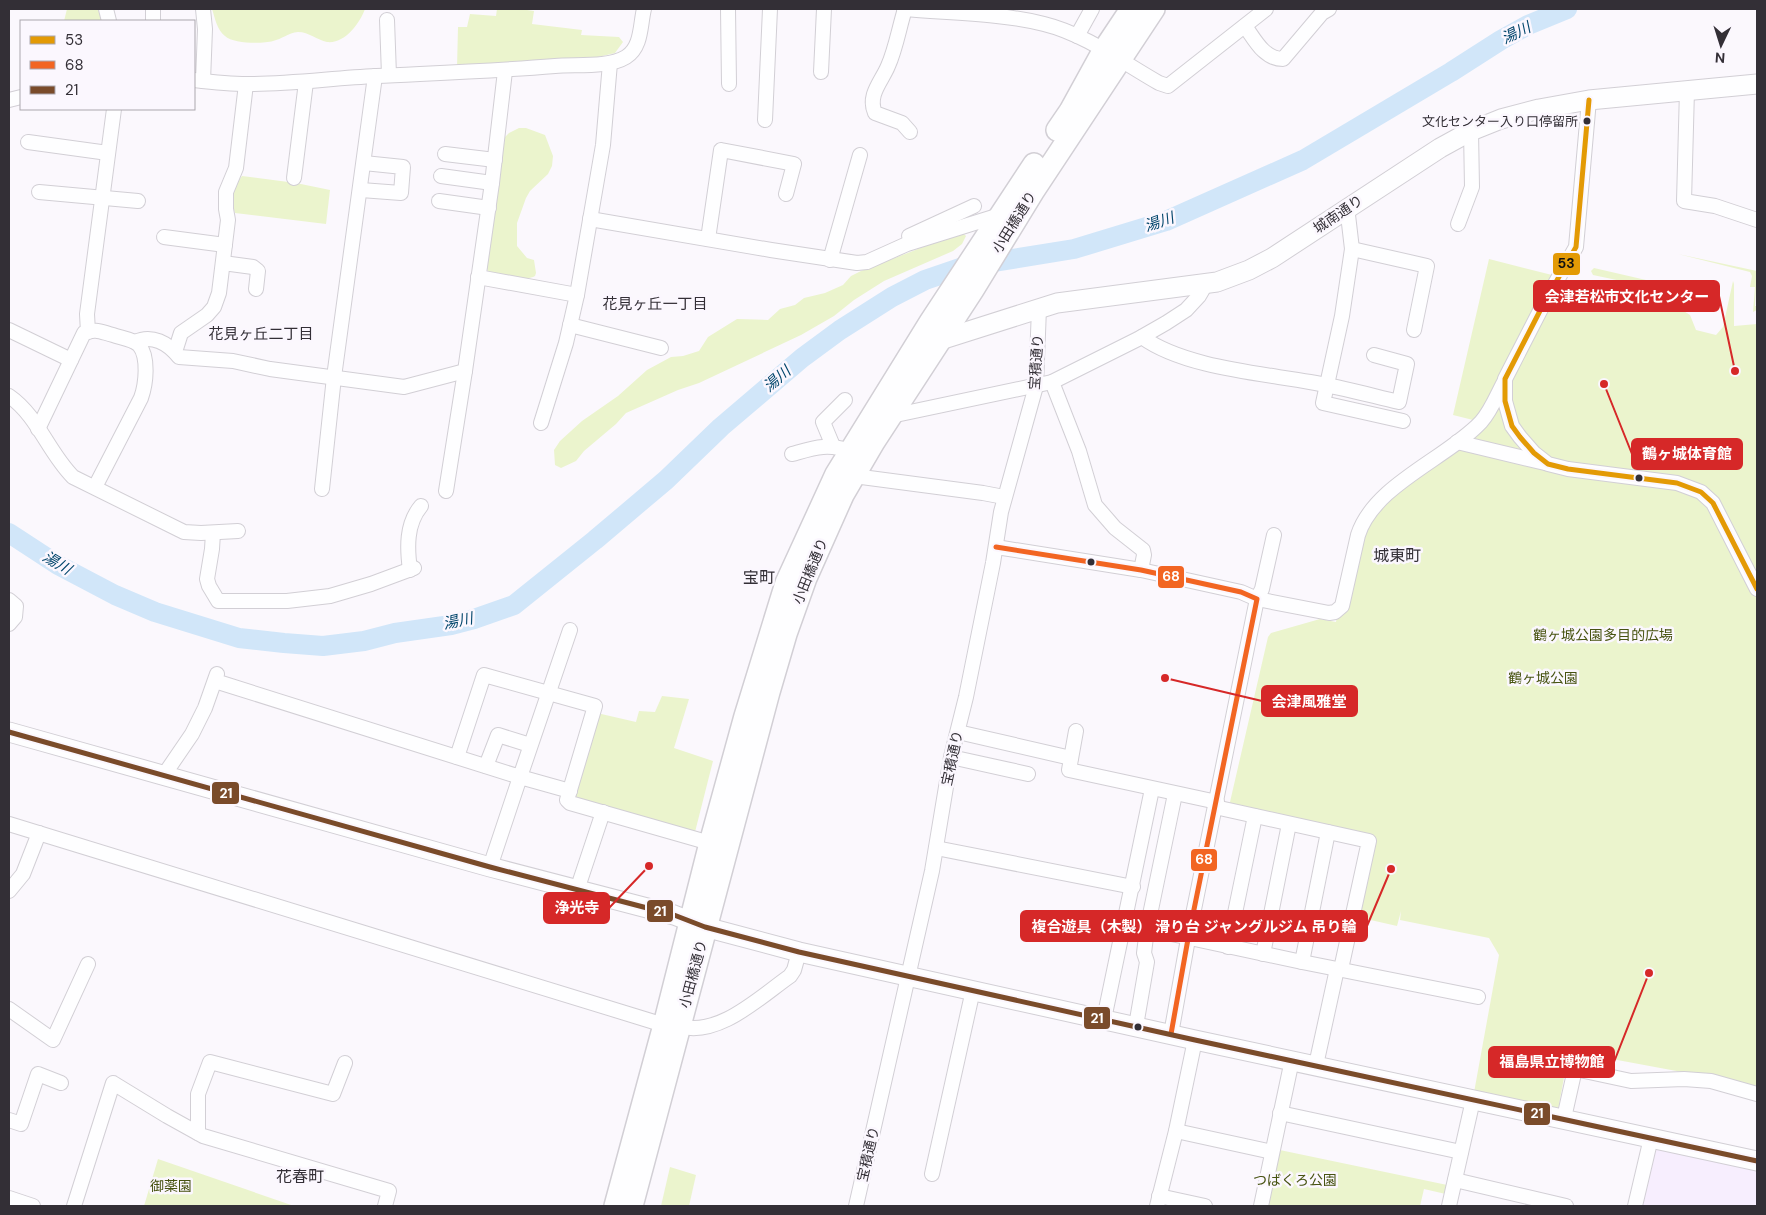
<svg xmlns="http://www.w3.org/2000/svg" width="1766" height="1215" viewBox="0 0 1766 1215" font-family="'DM Sans','Noto Sans JP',sans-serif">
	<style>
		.built { fill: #f7eefe }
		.green { fill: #ebf4cd }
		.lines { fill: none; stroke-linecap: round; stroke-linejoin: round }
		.river { stroke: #d1e6f9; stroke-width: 20 }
		.street-casing { stroke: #d2cfd5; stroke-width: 16 }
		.secondary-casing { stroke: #d2cfd5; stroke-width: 21 }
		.primary-casing { stroke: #d2cfd5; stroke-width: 24 }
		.street { stroke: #fefeff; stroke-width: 14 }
		.secondary { stroke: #fefeff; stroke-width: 19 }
		.primary { stroke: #fefeff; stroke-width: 21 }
		.bus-1-casing { stroke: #fbf7fe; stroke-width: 9 }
		.bus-2-casing { stroke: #fbf7fe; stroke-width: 9 }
		.bus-3-casing { stroke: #fbf7fe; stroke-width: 9 }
		.bus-1 { stroke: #e39a05; stroke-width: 5 }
		.bus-2 { stroke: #f26522; stroke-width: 5 }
		.bus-3 { stroke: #7a4b2a; stroke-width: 5 }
		.bus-dot { fill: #332f36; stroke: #fbf7fe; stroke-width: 2 }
		.labels { text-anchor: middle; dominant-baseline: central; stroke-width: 5; stroke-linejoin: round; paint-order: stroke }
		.bus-label { font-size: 13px; fill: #332f36; stroke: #fbf7fe; text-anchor: end }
		.street-label { font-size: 14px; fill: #332f36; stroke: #fbf7fe }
		.park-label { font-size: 14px; fill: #475311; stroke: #fbf7fe }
		.water-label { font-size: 15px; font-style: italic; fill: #02466c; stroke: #fbf7fe }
		.neighbourhood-label { font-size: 15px; fill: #332f36; stroke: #fbf7fe }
		.quarter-label { font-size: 16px; fill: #332f36; stroke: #fbf7fe }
		.leader { fill: none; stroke: #d62828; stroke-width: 2 }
		.callout-dot { fill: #d62828; stroke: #fbf7fe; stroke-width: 2 }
		.callout { fill: #d62828; stroke: #d62828; stroke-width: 2 }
		.callout-label { font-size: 15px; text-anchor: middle; font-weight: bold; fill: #fff }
		.line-badge { stroke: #fbf7fe; stroke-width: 2 }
		.badge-label { font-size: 14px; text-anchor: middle; font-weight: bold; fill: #fff }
		.pale-badge-label { font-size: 14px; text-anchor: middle; font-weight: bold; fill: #111 }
	</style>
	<rect width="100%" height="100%" fill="#fbf8fd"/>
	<polygon class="built" points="1653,1147 1757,1169 1757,1206 1640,1206"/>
	<g class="green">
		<polygon points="67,9 98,9 102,21 64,21"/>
		<path d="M 212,9 L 365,9 C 360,23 345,44 327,42 C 317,40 309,32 298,32 C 288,33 282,39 273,41 C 263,44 233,44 225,36 C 217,30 215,18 212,9 Z"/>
		<polygon points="497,9 526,9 527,10 534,11 532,24 582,30 581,35 619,37 623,42 615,53 598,57 457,68 458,27 467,27 470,14 496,16"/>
		<path d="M 519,128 L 526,128 L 545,135 L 553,156 L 552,166 L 548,174 L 530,191 L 526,198 L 517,223 L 517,246 L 527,258 L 534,260 L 536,273 L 535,276 C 527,281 497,279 490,273 C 487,270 487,268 486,265 L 505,137 L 509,133 Z"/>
		<path d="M 242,176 L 296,183 L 330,190 L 326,224 L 235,213 C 229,196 231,190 242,176 Z"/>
		<polygon points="962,232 966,236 962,244 953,251 884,281 854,300 834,316 801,335 699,383 678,390 626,413 616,424 584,451 576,461 561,468 555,465 554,450 560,441 582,421 618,396 647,370 671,357 683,356 699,351 708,337 737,319 768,320 780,309 795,305 804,298 825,293 843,285 851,276 861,271"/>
		<polygon points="1678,254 1757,271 1755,306 1757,306 1757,310 1753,312 1755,287 1750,287 1752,276 1750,272"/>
		<polygon points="1489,259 1552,275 1571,282 1679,308 1690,315 1696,330 1716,335 1723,327 1733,281 1734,284 1734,326 1757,324 1757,1086 1569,1051 1557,1115 1473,1098 1499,955 1489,938 1400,920 1401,911 1397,926 1353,916 1370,838 1233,809 1230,802 1268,637 1271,633 1320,619 1336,622 1341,590 1359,522 1477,421 1453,415"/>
		<polygon points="1594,268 1646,280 1649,284 1645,286 1593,275 1591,271"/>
		<polygon points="662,696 689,699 674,748 713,761 694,836 571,799 597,713 636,722 639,711 655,712"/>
		<polygon points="1275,1149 1452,1186 1450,1195 1424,1189 1420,1206 1262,1206"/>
		<polygon points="158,1159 294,1206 144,1206"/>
		<polygon points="670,1167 696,1175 689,1206 661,1206"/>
	</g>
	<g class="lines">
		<polyline class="river" points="9,533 58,565 115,595 155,612 239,638 284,643 323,646 364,641 395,633 451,625 474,619 514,605 595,540 666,480 721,427 802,358 840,330 892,297 925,280 963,267 1074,249 1166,221 1303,160 1451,72 1501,40 1528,25 1567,9"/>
		<defs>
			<g id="street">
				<polyline points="106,9 109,21"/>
				<polyline points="153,9 153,21"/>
				<polyline points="728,9 729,84"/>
				<path d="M 904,9 C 948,13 1001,13 1044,24 C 1085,34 1122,62 1159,83 L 1168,86 L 1266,9"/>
				<path d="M 905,9 C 899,28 896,48 888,66 C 882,81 867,95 875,113 L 902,123 L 910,132"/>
				<polyline points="387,20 389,75"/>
				<path d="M 1245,26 C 1255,40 1264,59 1283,59 L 1322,13 L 1329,9"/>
				<polyline points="1077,36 1092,9"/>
				<polyline points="821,72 824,9"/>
				<path d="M 194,80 C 211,82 229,84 247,84 C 290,84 333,78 376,76 C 436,73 495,71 555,66 C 575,64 608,68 626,57 C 642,47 640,25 644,9"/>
				<polyline points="203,81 205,29 203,9"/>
				<polyline points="1687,90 1684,201 1715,206 1757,220"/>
				<polyline points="9,100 21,97"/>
				<polyline points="1589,100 1576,247 1544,303 1505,379 1505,401 1512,426 1520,437 1534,453 1548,464 1568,469 1677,483 1701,492 1713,503 1757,589"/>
				<polyline points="765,120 770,9"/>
				<polyline points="28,142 108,153"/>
				<polyline points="445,154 495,160"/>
				<polyline points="441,176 492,183"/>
				<polyline points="294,178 306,82"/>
				<polyline points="361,190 401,193 403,167 364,163"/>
				<polyline points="39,192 138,201"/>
				<polyline points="439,201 489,208"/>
				<polyline points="1346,209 1348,215 1352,249 1342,316 1323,403 1403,421"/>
				<polyline points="590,219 771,250 857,263 867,262 907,244 1000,215"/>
				<polyline points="1458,224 1472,187 1471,131"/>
				<polyline points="909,236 974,206"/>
				<polyline points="164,237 225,245"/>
				<polyline points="708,239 721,150 794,164 786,194"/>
				<polyline points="1352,249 1427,266 1414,330"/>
				<polyline points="830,260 860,155"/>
				<polyline points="223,263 253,267 258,271 256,289"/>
				<polyline points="478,277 577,295"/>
				<polyline points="570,325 661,348"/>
				<polyline points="9,330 71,360"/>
				<polyline points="88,332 87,314 114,109"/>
				<path d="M 1142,337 C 1183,367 1259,373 1310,382 C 1340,387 1369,395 1399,402 L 1407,364 L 1374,355"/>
				<path d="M 135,342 C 152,334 168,343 179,357 L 233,361 L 270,369 L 404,387 L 465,371"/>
				<polyline points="175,352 181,333 207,315 214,307 219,293 228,220 226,209 226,192 236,168 246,84"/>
				<polyline points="1052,382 1079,451 1095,505 1115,528 1143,550 1144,555 1141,570"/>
				<path d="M 9,396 C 38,416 48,452 73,477 L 184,532 L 201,533 L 238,531"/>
				<polyline points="891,416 1052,382 1138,339 1166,323 1186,310 1199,296 1206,284"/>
				<polyline points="541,423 566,343 577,295 603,145 610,63"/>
				<path d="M 38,429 L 84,333 C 96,328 101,332 113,335 C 121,338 133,339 139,345 C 149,357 146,384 141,398 L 95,487"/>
				<polyline points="1457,442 1545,463"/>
				<polyline points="833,446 823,422 845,400"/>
				<path d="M 792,454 C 814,448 827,443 850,451"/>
				<polyline points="854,476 983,493 1004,497"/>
				<polyline points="322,489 334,377 375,76"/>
				<polyline points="446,491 465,371 492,183 505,71"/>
				<polyline points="213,533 212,549 207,579 209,586 218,601 287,601 330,596 371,584 414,568"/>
				<path d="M 1274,535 L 1262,589 L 1257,599 L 1329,613 L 1335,612 L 1342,606 L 1358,535 C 1374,485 1446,459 1481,422 C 1491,411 1497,395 1504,382"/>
				<polyline points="996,547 1141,570 1241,592 1257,599 1188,939 1171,1034"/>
				<path d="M 410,570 C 407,548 406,524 421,506"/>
				<polyline points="9,600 16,606 15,617 9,624"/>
				<polyline points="215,681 520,777 570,630"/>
				<polyline points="1076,731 1069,770 1217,802"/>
				<polyline points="958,732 1071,758"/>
				<polyline points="457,757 484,675 595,706 567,800 570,803 710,843"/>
				<polyline points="951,757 1028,774"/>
				<polyline points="486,766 498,735 530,745"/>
				<polyline points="164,775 192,734 205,708 217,674"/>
				<polyline points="1215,807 1369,841 1341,969"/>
				<polyline points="9,824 664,1025"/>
				<polyline points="936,848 1133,887"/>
				<polyline points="490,867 520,777 570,791"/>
				<polyline points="577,890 603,812"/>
				<polyline points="9,891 23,874 39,833"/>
				<polyline points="1125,924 1302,962 1478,997"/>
				<polyline points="1228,947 1255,816"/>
				<polyline points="1263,954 1289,824"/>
				<polyline points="1302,962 1328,832"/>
				<polyline points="9,1009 53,1040 88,964"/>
				<polyline points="1104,1019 1152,789"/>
				<path d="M 679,1026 C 718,1038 760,997 790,976 L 794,970 L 799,952"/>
				<polyline points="1135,1026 1137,1020 1147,962 1144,953 1147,929 1175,794"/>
				<polyline points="1316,1065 1337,969"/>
				<polyline points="1280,1113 1461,1152"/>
				<polyline points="1564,1118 1575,1069 1631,1081 1684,1079 1711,1081 1757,1094"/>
				<polyline points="9,1120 21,1124 38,1074 61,1083"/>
				<polyline points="1176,1131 1272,1152"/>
				<polyline points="198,1133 198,1094 210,1062 333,1094 345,1063"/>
				<polyline points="932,1174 973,990"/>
				<polyline points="1455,1180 1566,1206"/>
				<polyline points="1159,1196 1205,1206"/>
				<polyline points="9,1198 33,1206"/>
				<polyline points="74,1206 113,1083 167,1116 203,1136 389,1191 385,1206"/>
				<polyline points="856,1206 932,871 951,757 966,697 993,563 1001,512 1036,386 1039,308"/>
				<polyline points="1157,1206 1176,1131 1195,1040"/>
				<polyline points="1261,1206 1292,1060"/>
				<polyline points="1449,1206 1473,1100"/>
				<polyline points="1635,1206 1651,1138"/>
			</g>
			<g id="secondary">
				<polyline points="931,343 1057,303 1217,282 1249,270 1272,258 1440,148 1471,131 1501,119 1539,109 1589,100 1757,84"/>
				<polyline points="9,732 490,867 674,915 705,927 799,952 1195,1040 1757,1161"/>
			</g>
			<g id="primary">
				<polyline points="1057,130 1070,111 1103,51 1131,9"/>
				<polyline points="615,1206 664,1025 710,843 745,716 786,583 836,474 930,322 1034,164"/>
				<polyline points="632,1206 769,692 786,634 806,578 843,495 874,442 973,290 1033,192 1154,9"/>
			</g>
		</defs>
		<use href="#street" class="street-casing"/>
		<use href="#secondary" class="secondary-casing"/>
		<use href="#primary" class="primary-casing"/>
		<use href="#street" class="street"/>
		<use href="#secondary" class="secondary"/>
		<use href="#primary" class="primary"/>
		<defs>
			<polyline id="bus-1" points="1589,100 1576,247 1544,303 1505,379 1505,401 1512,426 1520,437 1534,453 1548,464 1568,469 1677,483 1701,492 1713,503 1757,589"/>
			<polyline id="bus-2" points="996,547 1141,570 1241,592 1257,599 1188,939 1171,1034"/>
			<polyline id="bus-3" points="9,732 490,867 674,915 705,927 799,952 1195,1040 1757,1161"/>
		</defs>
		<use href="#bus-1" class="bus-1-casing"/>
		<use href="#bus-2" class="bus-2-casing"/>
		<use href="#bus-3" class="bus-3-casing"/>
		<use href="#bus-1" class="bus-1"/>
		<use href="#bus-2" class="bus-2"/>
		<use href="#bus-3" class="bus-3"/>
	</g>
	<g class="bus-dot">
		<circle cx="1587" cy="121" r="4.5"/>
		<circle cx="1639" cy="478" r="4.5"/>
		<circle cx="1091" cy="562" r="4.5"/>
		<circle cx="1138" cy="1027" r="4.5"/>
	</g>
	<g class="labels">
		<g class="bus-label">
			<text x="1578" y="121">文化センター入り口停留所</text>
		</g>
		<g class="street-label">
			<text transform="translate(1338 214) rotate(-34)">城南通り</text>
			<text transform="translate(1014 222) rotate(-58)">小田橋通り</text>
			<text transform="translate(1036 362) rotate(-86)">宝積通り</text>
			<text transform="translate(810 571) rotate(-68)">小田橋通り</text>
			<text transform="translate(952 758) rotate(-78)">宝積通り</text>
			<text transform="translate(693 974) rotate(-75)">小田橋通り</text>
			<text transform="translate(868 1154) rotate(-77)">宝積通り</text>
		</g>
		<g class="park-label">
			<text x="1603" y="635">鶴ヶ城公園多目的広場</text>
			<text x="1543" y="678">鶴ヶ城公園</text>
			<text x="1295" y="1180">つばくろ公園</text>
			<text x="171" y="1186">御薬園</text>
		</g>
		<g class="water-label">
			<text transform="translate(1516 33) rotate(-26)">湯川</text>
			<text transform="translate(1159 222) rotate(-19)">湯川</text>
			<text transform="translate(777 379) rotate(-41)">湯川</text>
			<text transform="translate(57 563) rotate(31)">湯川</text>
			<text transform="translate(458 621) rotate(-12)">湯川</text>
		</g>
		<g class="neighbourhood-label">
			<text x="655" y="304">花見ヶ丘一丁目</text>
			<text x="261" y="334">花見ヶ丘二丁目</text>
		</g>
		<g class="quarter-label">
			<text x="1397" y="555">城東町</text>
			<text x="759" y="577">宝町</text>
			<text x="300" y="1176">花春町</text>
		</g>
	</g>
	<path class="leader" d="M1735 371L1719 296M1604 384L1632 454M1165 678L1262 701M649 866L609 908M1391 869L1367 926M1649 973L1614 1062"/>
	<g class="callout-dot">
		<circle cx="1735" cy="371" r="5"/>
		<circle cx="1604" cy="384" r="5"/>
		<circle cx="1165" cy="678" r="5"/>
		<circle cx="649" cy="866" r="5"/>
		<circle cx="1391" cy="869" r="5"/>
		<circle cx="1649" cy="973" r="5"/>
	</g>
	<g class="callout">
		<rect x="1534" y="281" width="185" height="30" rx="5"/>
		<rect x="1632" y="439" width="110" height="30" rx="5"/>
		<rect x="1262" y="686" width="95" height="30" rx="5"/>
		<rect x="544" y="893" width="65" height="30" rx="5"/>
		<rect x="1021" y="911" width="346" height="30" rx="5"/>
		<rect x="1489" y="1047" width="125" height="30" rx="5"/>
	</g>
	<g class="callout-label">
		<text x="1627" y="302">会津若松市文化センター</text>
		<text x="1687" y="459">鶴ヶ城体育館</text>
		<text x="1309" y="707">会津風雅堂</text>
		<text x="577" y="913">浄光寺</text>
		<text x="1194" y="932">複合遊具（木製） 滑り台 ジャングルジム 吊り輪</text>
		<text x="1552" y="1067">福島県立博物館</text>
	</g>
	<g class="line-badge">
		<rect x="1552" y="252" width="29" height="24" rx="5" fill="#e39a05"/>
		<rect x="1157" y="565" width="28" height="24" rx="5" fill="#f26522"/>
		<rect x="211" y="781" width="29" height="24" rx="5" fill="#7a4b2a"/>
		<rect x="1190" y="848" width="28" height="24" rx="5" fill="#f26522"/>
		<rect x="646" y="899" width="28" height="24" rx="5" fill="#7a4b2a"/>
		<rect x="1083" y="1006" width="28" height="24" rx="5" fill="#7a4b2a"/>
		<rect x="1523" y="1102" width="28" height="24" rx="5" fill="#7a4b2a"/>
	</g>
	<g class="badge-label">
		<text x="1171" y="581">68</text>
		<text x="226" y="798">21</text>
		<text x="1204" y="864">68</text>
		<text x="660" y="916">21</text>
		<text x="1097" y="1023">21</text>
		<text x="1537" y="1118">21</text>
	</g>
	<g class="pale-badge-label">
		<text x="1566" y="268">53</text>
	</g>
	<rect width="1766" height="1215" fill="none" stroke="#332f36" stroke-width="20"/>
	<rect x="20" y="20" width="175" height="90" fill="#fbf7fe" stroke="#aba7ae"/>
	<rect x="30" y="36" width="25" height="8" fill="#e39a05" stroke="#aba7ae"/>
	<text x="65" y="45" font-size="15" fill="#332f36">53</text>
	<rect x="30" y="61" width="25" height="8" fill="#f26522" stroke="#aba7ae"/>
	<text x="65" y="70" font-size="15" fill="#332f36">68</text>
	<rect x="30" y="86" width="25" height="8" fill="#7a4b2a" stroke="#aba7ae"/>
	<text x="65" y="95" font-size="15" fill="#332f36">21</text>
	<g transform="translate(1721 45) rotate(184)" stroke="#fbf7fe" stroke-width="4" paint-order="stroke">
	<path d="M0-4L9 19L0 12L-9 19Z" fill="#332f36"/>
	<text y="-8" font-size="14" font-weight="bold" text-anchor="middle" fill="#332f36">N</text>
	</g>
</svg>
